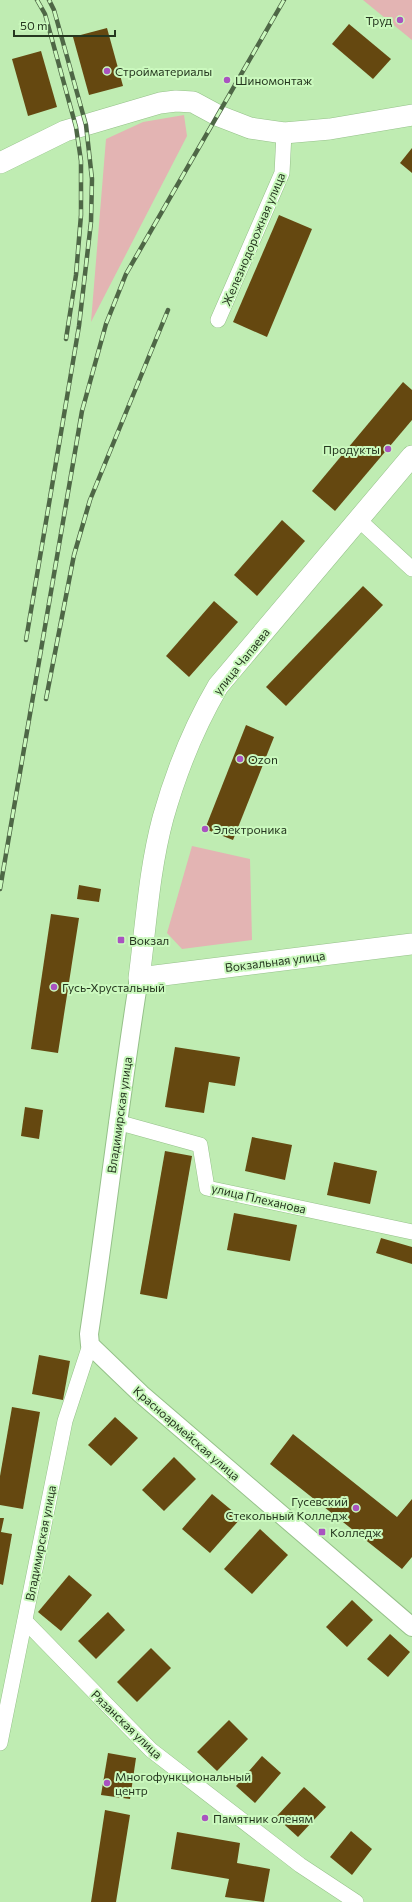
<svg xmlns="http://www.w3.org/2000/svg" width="412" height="1902" viewBox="0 0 412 1902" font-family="Commissioner,sans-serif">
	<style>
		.green { fill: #e3b4b3 }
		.building { fill: #654810 }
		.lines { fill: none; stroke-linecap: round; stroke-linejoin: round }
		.minor-casing { stroke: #95c189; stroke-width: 16 }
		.tertiary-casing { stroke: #95c189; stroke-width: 20 }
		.secondary-casing { stroke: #95c189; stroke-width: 22 }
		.minor { stroke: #fff; stroke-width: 15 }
		.tertiary { stroke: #fff; stroke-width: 18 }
		.secondary { stroke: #fff; stroke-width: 21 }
		.rail-casing { stroke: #4e6746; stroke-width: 4.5 }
		.rail { stroke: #cbf9be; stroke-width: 3; stroke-dasharray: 9; stroke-linecap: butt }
		.poi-dot { fill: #a953c0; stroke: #cbf9be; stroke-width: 1.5 }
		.labels { text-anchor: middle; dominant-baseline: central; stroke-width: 4; stroke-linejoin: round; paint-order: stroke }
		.poi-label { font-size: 12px; fill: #25361f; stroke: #cbf9be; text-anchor: start }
		.street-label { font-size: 12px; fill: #25361f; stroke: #cbf9be }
	</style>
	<rect width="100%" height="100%" fill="#bfecb2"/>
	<g class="green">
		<polygon points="363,0 412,0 412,40"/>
		<polygon points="184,115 187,136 91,322 106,139 143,122"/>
		<polygon points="192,846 250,859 252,940 182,949 167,933"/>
	</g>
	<g class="building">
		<polygon points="349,24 391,59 373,79 332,44"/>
		<polygon points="107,28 123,86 89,95 73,37"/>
		<polygon points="41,51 57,107 28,116 12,59"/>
		<polygon points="412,148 412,173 400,163"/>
		<polygon points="279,215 312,229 267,337 233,322"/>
		<polygon points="403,382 412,390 412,420 335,511 312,491"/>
		<polygon points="282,520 305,541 257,596 234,575"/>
		<polygon points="363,586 383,605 286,706 266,687"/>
		<polygon points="214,601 238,622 189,677 166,656"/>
		<polygon points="246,725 274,737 233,840 205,829"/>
		<polygon points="79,885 101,889 99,902 77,899"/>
		<polygon points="51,914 79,918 58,1053 31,1049"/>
		<polygon points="175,1047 240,1057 235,1086 209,1082 204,1113 165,1107"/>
		<polygon points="25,1107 43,1110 39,1139 21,1136"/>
		<polygon points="252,1137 292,1145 285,1180 245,1171"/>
		<polygon points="165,1151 192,1156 167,1299 140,1294"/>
		<polygon points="334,1162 377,1171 370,1204 327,1195"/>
		<polygon points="234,1213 297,1225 290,1261 227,1250"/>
		<polygon points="381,1238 412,1247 412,1264 376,1253"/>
		<polygon points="39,1355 70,1361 63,1400 32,1394"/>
		<polygon points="12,1407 40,1412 23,1509 0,1505 0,1476"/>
		<polygon points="115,1417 138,1438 111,1466 88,1445"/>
		<polygon points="293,1434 397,1517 412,1499 412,1557 402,1569 270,1464"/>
		<polygon points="174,1457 196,1479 164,1511 142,1490"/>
		<polygon points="212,1494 241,1518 210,1553 182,1529"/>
		<polygon points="0,1518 4,1518 1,1532 12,1534 3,1585 0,1584"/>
		<polygon points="260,1529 288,1555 252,1594 224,1569"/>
		<polygon points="69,1575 92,1595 61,1631 38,1612"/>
		<polygon points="352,1600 373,1620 347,1647 326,1627"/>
		<polygon points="108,1612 125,1630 96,1659 78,1641"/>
		<polygon points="390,1634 410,1652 388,1677 367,1659"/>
		<polygon points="151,1648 171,1668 137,1702 117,1682"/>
		<polygon points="229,1720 248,1739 217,1771 197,1752"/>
		<polygon points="108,1753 136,1758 130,1799 101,1795"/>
		<polygon points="262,1756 281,1773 255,1803 236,1786"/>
		<polygon points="304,1787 326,1807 298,1837 276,1817"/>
		<polygon points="105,1810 130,1815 116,1902 91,1902"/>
		<polygon points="351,1831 372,1849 352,1875 330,1857"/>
		<polygon points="177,1832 240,1843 237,1863 270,1869 264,1902 225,1897 229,1879 171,1869"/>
	</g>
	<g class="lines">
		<defs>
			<g id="minor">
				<polyline points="218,320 282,173 284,133"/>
				<polyline points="359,520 412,569"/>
				<polyline points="117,1122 200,1145 207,1188 412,1232"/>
				<polyline points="25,1621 151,1750 300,1865 356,1902"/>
				<polyline points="0,1743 65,1421 90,1345"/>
			</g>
			<path id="tertiary" d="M 139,978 C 120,1096 107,1215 89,1334 L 90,1345 L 141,1394 L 412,1627"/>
			<g id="secondary">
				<polyline points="0,163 65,131 160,103 176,101 193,102 219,116 250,128 284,133 330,129 412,115"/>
				<path d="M 412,456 L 218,686 C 194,727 176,772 163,818 C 149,870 146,925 139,978 L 412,944"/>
			</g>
		</defs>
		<use href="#minor" class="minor-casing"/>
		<use href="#tertiary" class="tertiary-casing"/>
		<use href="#secondary" class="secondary-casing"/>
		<use href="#minor" class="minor"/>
		<use href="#tertiary" class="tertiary"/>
		<use href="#secondary" class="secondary"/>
		<defs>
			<g id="rail">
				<polyline points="37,0 45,14 76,127 81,161 81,215 76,275 66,339"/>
				<polyline points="26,640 79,326 91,222 92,179 86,125 54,10 49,0"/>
				<polyline points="46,699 74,555 90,500 168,310"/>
				<polyline points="0,889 82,411 106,324 126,274 284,0"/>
			</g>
		</defs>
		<use href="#rail" class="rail-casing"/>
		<use href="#rail" class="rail"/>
	</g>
	<g class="poi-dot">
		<circle cx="400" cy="20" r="4"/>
		<circle cx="107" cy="71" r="4"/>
		<circle cx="227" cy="80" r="4"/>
		<circle cx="388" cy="449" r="4"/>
		<circle cx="240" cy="759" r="4"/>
		<circle cx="205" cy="829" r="4"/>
		<rect x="117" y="936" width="8" height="8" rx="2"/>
		<circle cx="54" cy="987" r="4"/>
		<circle cx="356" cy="1508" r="4"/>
		<rect x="318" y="1528" width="8" height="8" rx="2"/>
		<circle cx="107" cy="1783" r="4"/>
		<circle cx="205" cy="1818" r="4"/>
	</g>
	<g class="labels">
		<g class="poi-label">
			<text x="392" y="20" text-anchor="end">Труд</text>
			<text x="115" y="71">Стройматериалы</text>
			<text x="235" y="80">Шиномонтаж</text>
			<text x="380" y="449" text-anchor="end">Продукты</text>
			<text x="248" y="759">Ozon</text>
			<text x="213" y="829">Электроника</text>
			<text x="129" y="940">Вокзал</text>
			<text x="62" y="987">Гусь-Хрустальный</text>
			<text x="348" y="1501" text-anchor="end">Гусевский<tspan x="348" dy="14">Стекольный Колледж</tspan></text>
			<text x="330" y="1532">Колледж</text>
			<text x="115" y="1776">Многофункциональный<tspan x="115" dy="14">центр</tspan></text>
			<text x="213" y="1818">Памятник оленям</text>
		</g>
		<g class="street-label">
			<text transform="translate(253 239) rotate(-67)">Железнодорожная улица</text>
			<text transform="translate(241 661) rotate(-51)">улица Чапаева</text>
			<text transform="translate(275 961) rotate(-7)">Вокзальная улица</text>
			<text transform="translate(119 1115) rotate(-82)">Владимирская улица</text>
			<text transform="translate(259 1198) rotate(13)">улица Плеханова</text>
			<text transform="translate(187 1433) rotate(41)">Красноармейская улица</text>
			<text transform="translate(40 1543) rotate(-79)">Владимирская улица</text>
			<text transform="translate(127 1724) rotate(44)">Рязанская улица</text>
		</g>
	</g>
	<path d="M14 30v6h101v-6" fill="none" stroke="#25361f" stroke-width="2"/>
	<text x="20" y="30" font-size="12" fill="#25361f" stroke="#cbf9be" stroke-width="3" paint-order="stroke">50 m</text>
</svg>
